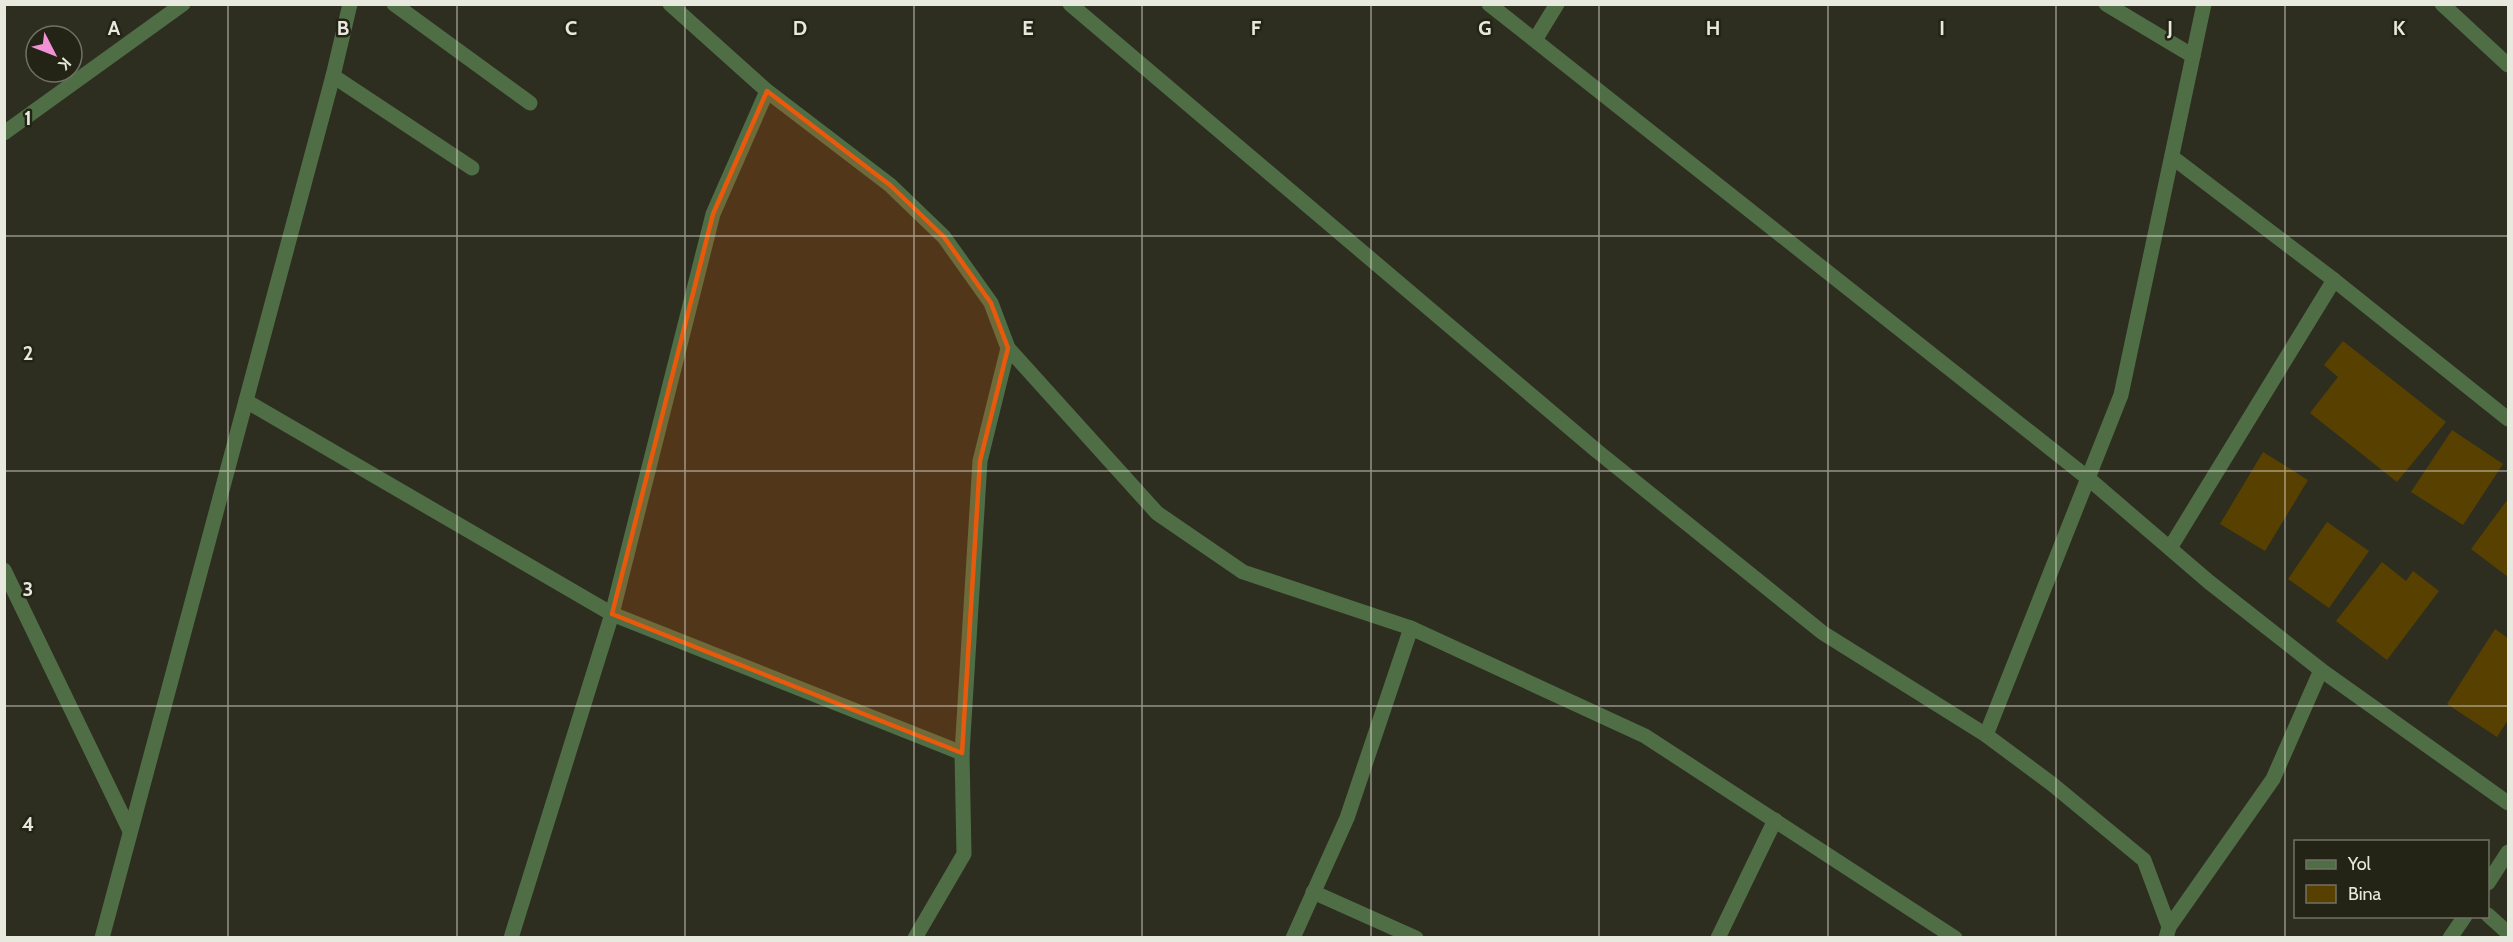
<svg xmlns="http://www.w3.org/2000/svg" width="2513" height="942" viewBox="0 0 2513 942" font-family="Cabin,sans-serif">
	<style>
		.building { fill: #584000 }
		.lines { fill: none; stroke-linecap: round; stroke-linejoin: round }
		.minor { stroke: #506e45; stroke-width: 15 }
		.marked { fill: #e8590c; fill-opacity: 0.2; stroke: #e8590c; stroke-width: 4.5; stroke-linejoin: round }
		.grid { fill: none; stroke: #e7e8de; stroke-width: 1.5; stroke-opacity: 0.55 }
		.grid-label { font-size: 20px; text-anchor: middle; font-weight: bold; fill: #e7e8de; stroke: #232415; stroke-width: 5; stroke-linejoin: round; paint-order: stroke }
	</style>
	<rect width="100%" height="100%" fill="#2d2e1f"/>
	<g class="building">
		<polygon points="2343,341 2446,422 2397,482 2310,413 2338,377 2324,365"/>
		<polygon points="2452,430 2503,464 2463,525 2411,492"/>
		<polygon points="2263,452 2308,480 2265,551 2220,524"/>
		<polygon points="2508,499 2508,577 2471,549"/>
		<polygon points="2327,522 2369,551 2329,608 2288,579"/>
		<polygon points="2382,562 2406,581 2413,571 2439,591 2387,660 2336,621"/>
		<polygon points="2495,629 2508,638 2508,720 2497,737 2447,704"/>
	</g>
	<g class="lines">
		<g class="minor">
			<polyline points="394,4 530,103"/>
			<polyline points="670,4 767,91 890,185 944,237 991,303 1008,348 1157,513 1243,572 1411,628 1645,736 1955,938"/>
			<polyline points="1070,4 1597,451 1823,633 1986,735"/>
			<polyline points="1489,4 2089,479 2209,582 2321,670 2508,803"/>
			<polyline points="2106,4 2193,56"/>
			<polyline points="2442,4 2508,65"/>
			<polyline points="1535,40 1557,4"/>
			<polyline points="333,76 472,168"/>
			<polyline points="4,133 183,4"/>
			<polyline points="2172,157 2334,280 2508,419"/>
			<polyline points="246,401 612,614 962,753"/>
			<polyline points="2170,548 2334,280"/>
			<polyline points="4,570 130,831"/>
			<polyline points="2488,883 2508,852"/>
			<polyline points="1313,892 1416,938"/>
			<polyline points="2488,915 2508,933"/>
			<polyline points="2169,927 2273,779 2321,670"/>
			<polyline points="102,938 333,76 350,4"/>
			<polyline points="511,938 612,614 713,214 767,91"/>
			<polyline points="915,938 964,854 962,753 980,461 1008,348"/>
			<polyline points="1293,938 1347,818 1411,628"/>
			<polyline points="1718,938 1775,820"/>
			<polyline points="2166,938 2169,927 2144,860 2052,784 1986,735 2121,395 2204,4"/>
			<polyline points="2450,938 2465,916"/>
		</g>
	</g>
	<path class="marked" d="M 767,91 L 890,185 L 944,237 L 991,303 L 1008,348 L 980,461 L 962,753 L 612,614 L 713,214 Z"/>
	<path class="grid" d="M 228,4 L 228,938M 457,4 L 457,938M 685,4 L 685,938M 914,4 L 914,938M 1142,4 L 1142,938M 1371,4 L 1371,938M 1599,4 L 1599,938M 1828,4 L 1828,938M 2056,4 L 2056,938M 2285,4 L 2285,938M 4,236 L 2508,236M 4,471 L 2508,471M 4,706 L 2508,706"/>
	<g class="grid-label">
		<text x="114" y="35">A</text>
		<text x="343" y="35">B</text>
		<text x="571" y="35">C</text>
		<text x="800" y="35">D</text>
		<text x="1028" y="35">E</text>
		<text x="1256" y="35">F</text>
		<text x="1485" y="35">G</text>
		<text x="1713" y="35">H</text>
		<text x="1942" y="35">I</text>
		<text x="2170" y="35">J</text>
		<text x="2399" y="35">K</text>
		<text x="28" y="125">1</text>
		<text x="28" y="360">2</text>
		<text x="28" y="596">3</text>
		<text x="28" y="831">4</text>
	</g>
	<rect width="2513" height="942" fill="none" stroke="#e7e8de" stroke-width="12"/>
	<rect x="2294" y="840" width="195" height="78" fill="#232415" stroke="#717265" stroke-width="1.5"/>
	<rect x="2306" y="860" width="30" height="9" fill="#506e45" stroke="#717265" stroke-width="1.5"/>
	<text x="2348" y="870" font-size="18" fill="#e7e8de">Yol</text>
	<rect x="2306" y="885" width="30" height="18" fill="#584000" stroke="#717265" stroke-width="1.5"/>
	<text x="2348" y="900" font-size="18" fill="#e7e8de">Bina</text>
	<g transform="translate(54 54) rotate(132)"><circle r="28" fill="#232415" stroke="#717265" stroke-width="1.5"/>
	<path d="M0-4.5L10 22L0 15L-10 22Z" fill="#f391d5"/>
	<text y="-9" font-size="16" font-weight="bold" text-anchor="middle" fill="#e7e8de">K</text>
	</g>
</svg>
